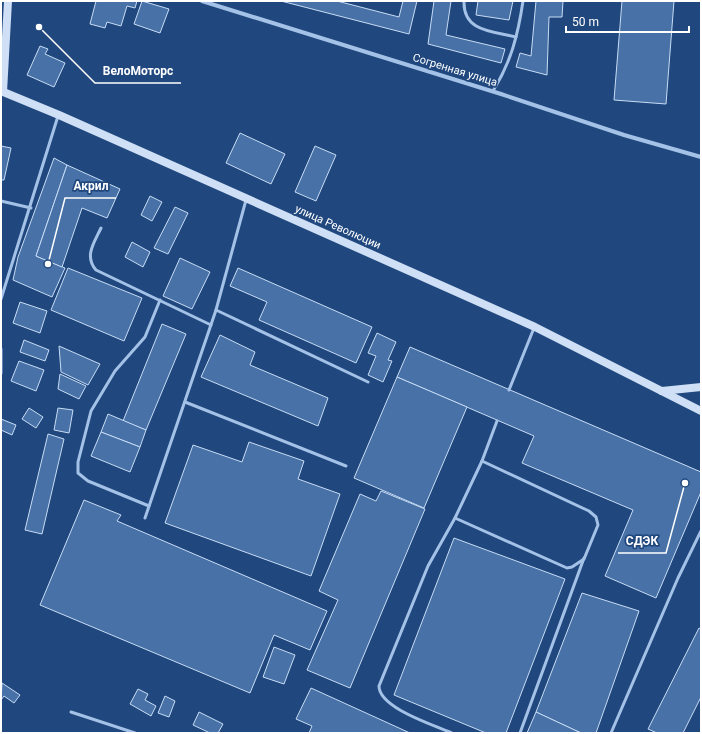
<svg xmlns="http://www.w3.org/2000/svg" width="702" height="734" viewBox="0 0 702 734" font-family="Roboto,sans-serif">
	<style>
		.building { fill: #4872a7; stroke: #c7dcf5 }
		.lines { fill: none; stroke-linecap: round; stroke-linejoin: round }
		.lane { stroke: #a4c2e7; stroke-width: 3 }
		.street { stroke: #a4c2e7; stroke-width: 4 }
		.secondary { stroke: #cedff6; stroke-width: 8 }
		.labels { text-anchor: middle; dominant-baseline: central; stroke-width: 3.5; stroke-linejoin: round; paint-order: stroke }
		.street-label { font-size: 11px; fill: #fff; stroke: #20487e }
		.leader { fill: none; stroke: #fff; stroke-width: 1.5 }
		.callout-dot { fill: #fff; stroke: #20487e; stroke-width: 1.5 }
		.callout-label { font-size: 12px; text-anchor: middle; font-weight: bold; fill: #fff; stroke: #20487e; stroke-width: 3.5; stroke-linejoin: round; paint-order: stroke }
	</style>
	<rect width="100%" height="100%" fill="#20487e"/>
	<g class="building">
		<polygon points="96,1 137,1 135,8 127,6 121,26 107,22 105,28 90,24"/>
		<polygon points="142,1 169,9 160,33 134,24"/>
		<polygon points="281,1 337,1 399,17 403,1 417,1 409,34"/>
		<polygon points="434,1 451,1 446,35 505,49 501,63 428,44"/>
		<polygon points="478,1 513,1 509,20 476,15"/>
		<polygon points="536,1 563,1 562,17 549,17 547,75 516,67 520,53 531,56"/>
		<polygon points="622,1 674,1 666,104 614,100"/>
		<polygon points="40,46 48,49 45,54 65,63 54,87 27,75"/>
		<polygon points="240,133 285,154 271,184 226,163"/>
		<polygon points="1,146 11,148 4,180 1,180"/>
		<polygon points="315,146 336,155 316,201 295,192"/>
		<polygon points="54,158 67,165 36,256 65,268 52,297 13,280 18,257"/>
		<polygon points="67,165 120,189 107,218 82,208 62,267 36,256"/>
		<polygon points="150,196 162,202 152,221 141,215"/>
		<polygon points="175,207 188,213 168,254 154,248"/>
		<polygon points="132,242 150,252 143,267 125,257"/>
		<polygon points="180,258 210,272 192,309 163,296"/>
		<polygon points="68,268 142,298 124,341 51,310"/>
		<polygon points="238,268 372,327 356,363 259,320 267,302 230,286"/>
		<polygon points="20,302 47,311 40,333 13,323"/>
		<polygon points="162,324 186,334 146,430 123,421"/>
		<polygon points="377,333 396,342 388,360 392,361 383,382 368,375 376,356 368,353"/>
		<polygon points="220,335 255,352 250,365 328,398 318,426 201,377"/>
		<polygon points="24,340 49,350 45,361 20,352"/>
		<polygon points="59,346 100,364 88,385 61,372"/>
		<polygon points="410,347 701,472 701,492 656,598 605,576 633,510 522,463 534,436 397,377"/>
		<polygon points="19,361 44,370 36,391 11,381"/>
		<polygon points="60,374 86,386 79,399 58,389"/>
		<polygon points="397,377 467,407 424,508 354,478"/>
		<polygon points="29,408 43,417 36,428 22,419"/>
		<polygon points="58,408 73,410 69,433 54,430"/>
		<polygon points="108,414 146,430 140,447 101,432"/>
		<polygon points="1,419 16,425 12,435 1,430"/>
		<polygon points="101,432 140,447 130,472 91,456"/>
		<polygon points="48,434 64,439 42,534 25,530"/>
		<polygon points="249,442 304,461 298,479 340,494 311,576 165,523 193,445 242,462"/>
		<polygon points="381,491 425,509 350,688 307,670 338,600 319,591 360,494 376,501"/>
		<polygon points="84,500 121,515 117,521 327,611 310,650 274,635 250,693 40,605"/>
		<polygon points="454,538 565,579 506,733 486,733 394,695"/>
		<polygon points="582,593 639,611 596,733 581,733 536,712"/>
		<polygon points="699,628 701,629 701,697 683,733 657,733 648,729"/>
		<polygon points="274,647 295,655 284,684 263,677"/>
		<polygon points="2,683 20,695 14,703 4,696 1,700"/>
		<polygon points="311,688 410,733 309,733 312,726 296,719"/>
		<polygon points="138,689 148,694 145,700 156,706 151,716 130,704"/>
		<polygon points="165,696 175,701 169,717 158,713"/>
		<polygon points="199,712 223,724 218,733 210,733 193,725"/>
		<polygon points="536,712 581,733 527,733"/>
	</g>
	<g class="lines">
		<g class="lane">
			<path d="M 464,1 C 463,32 493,31 516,37"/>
			<path d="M 493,91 C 511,62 518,35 523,1"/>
			<polyline points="1,201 31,208"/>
			<path d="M 101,228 C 94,243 84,256 96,270 L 211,325"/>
			<polyline points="1,299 58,116"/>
			<polyline points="216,310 368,382"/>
			<polyline points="1,349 1,373"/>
			<polyline points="509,390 534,328"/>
			<polyline points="185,402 346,466"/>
			<polyline points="149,506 88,481 78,473 78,462 91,411 115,371 145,337 160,300"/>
			<polyline points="145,518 216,310 246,200"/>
			<polyline points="455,518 567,568 572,567 584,559 598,525 596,517 589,511 482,461"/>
			<polyline points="71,712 135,733"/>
			<path d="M 452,733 C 434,725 379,708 379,686 L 428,566 L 455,518 L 482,461 L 497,421"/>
			<polyline points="520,733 584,558"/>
			<polyline points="611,733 678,578 701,531"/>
		</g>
		<polyline class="street" points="202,1 501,94 624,135 701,157"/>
		<g class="secondary">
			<polyline points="1,91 59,115 535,327 701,411"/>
			<polyline points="3,92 8,1"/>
			<polyline points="662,391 701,387"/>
		</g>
	</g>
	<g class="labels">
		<g class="street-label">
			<text transform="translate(455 70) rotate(17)">Согренная улица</text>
			<text transform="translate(338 227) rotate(24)">улица Революции</text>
		</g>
	</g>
	<path class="leader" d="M39 27L95 83H181M48 264L65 198H116M685 483L666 553H618"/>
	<g class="callout-dot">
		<circle cx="39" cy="27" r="4"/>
		<circle cx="48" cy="264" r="4"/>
		<circle cx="685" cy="483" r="4"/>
	</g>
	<g class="callout-label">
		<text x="138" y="75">ВелоМоторс</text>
		<text x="91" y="190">Акрил</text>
		<text x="642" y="545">СДЭК</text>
	</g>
	<rect width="702" height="734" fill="none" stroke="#ffffff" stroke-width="4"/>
	<path d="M566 26v6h123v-6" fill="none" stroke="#ffffff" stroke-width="2"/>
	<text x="572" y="26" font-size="12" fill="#ffffff" stroke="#20487e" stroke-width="3" paint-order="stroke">50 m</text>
</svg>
